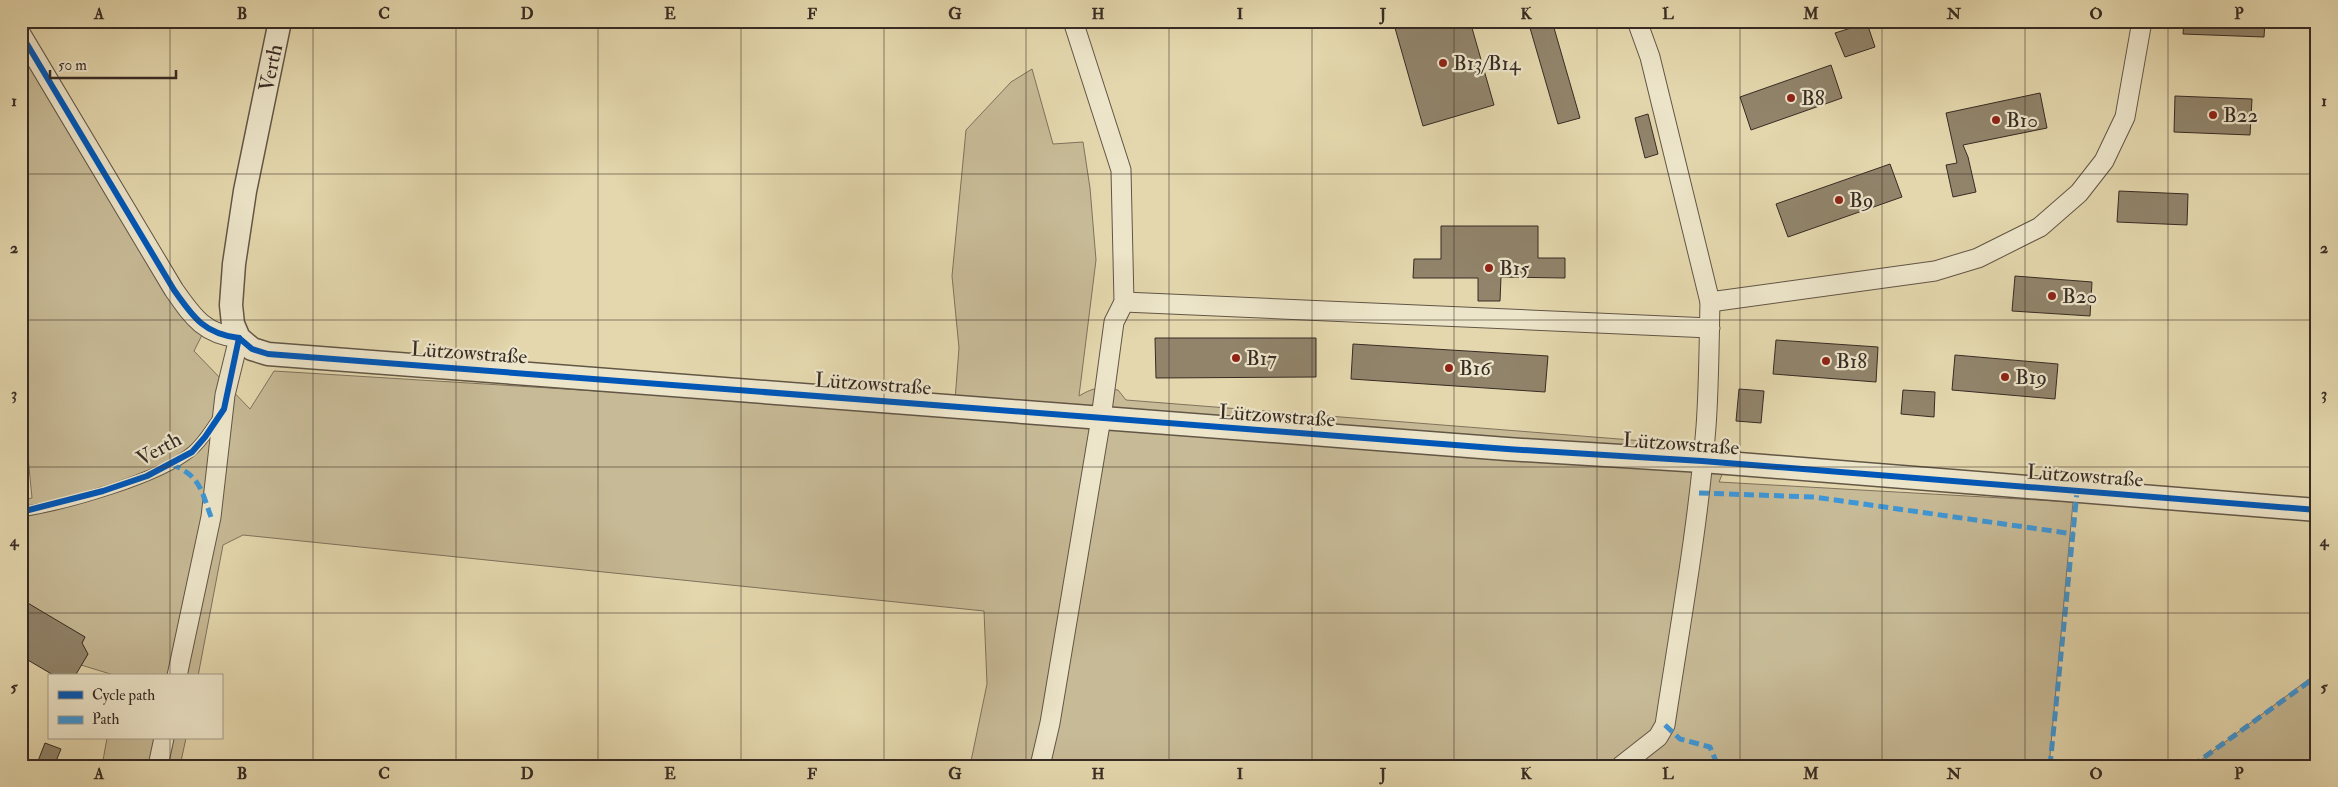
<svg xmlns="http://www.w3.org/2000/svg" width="2338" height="787" viewBox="0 0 2338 787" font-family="'IM FELL Double Pica',serif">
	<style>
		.green { fill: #c7ba96; stroke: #7f725d }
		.building { fill: #91846b; stroke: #372b24 }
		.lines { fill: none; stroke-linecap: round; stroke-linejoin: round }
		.service-casing { stroke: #625646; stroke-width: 11 }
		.minor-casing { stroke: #625646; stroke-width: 21 }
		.tertiary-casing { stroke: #625646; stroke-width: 25 }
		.service { stroke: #ede5ca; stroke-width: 9 }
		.minor { stroke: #ede5ca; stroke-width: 19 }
		.tertiary { stroke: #ede5ca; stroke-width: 22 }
		.quiet { stroke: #3e96d6; stroke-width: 5; stroke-dasharray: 10 5; stroke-linecap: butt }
		.cycleway-casing { stroke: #ede5ca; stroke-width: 9 }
		.cycleway { stroke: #0057b8; stroke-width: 6 }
		.grid { fill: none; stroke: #372b24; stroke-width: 1; stroke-opacity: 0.55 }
		.poi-dot { fill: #8f2418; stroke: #ede5ca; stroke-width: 2 }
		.labels { text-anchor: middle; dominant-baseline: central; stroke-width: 4.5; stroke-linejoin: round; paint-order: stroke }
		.poi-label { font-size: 21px; fill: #372b24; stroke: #ede5ca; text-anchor: start }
		.street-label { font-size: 21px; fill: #372b24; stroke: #ede5ca }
		.neatline { fill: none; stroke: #372b24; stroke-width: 2 }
		.grid-label { font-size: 16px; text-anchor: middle; font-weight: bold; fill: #372b24 }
	</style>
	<rect width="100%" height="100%" fill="#e4d7ad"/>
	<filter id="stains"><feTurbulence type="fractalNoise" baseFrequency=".004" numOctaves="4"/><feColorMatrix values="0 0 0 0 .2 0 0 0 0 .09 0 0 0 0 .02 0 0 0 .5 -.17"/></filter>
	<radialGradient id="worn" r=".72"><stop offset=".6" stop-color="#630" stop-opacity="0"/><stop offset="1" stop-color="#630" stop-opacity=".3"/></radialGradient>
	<g class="green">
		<path d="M 21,34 L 206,327 L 194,351 L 250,409 L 274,371 L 954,413 L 959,348 L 952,276 L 966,130 L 1011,82 L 1032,69 L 1053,144 L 1083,142 L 1090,188 L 1096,260 L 1079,396 C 1096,386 1099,388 1118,390 L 1126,400 L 1733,448 L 1719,482 L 2073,502 L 2049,766 L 970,766 L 987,684 L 984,611 L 243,535 L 223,545 L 198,676 L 117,676 L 81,665 L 88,654 L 79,648 L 85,637 L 21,603 L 21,500 L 32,498 L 21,385 Z"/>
		<polygon points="2317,673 2317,766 2197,766 2197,763"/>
		<polygon points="107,738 186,738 180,766 102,766"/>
	</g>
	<g class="building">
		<polygon points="1393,21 1470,21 1494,105 1423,126"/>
		<polygon points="1528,21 1552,21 1580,118 1558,124"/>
		<polygon points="2184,21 2265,21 2264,37 2183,34"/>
		<polygon points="1867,23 1875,47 1845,57 1835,33"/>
		<polygon points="1831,65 1842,98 1751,130 1740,97"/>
		<polygon points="2040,93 2047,128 1963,145 1968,157 1976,192 1953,197 1946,165 1957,163 1946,113"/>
		<polygon points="2175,96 2252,99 2250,135 2174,132"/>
		<polygon points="1648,114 1658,154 1645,158 1635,118"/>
		<polygon points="1890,164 1902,197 1788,237 1776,204"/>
		<polygon points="2119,191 2188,194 2187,225 2117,222"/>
		<polygon points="1441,226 1538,226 1538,258 1565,258 1565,278 1501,277 1500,301 1478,301 1478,278 1413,278 1414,259 1441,259"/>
		<polygon points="2015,276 2092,282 2090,316 2012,311"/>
		<polygon points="1155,338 1316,338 1316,377 1156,378"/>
		<polygon points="1776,340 1878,347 1876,382 1773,374"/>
		<polygon points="1353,344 1548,356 1545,392 1351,379"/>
		<polygon points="1955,355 2058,364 2055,399 1952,390"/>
		<polygon points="1739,389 1764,391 1761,423 1736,421"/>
		<polygon points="1903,390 1935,392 1934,417 1901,414"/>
		<polygon points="21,599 85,637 82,643 88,654 75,676 55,676 21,656"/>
		<polygon points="45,743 61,749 54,766 36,766"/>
	</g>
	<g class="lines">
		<defs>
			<path id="service" d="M 21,512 C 65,505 159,479 192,451 C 203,442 210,429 218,418"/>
			<g id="minor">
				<path d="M 21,34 L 174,290 C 193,317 204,334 239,338 L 225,395 L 211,517 L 177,676"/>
				<polyline points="1124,302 1710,328"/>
				<polyline points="1710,302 1935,271 1978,258 2040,227 2079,193 2104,161 2125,117 2142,21"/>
				<polyline points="158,766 164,738"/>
				<polyline points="1040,766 1050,723 1101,418 1114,322 1124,302 1121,170 1073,21"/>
				<path d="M 1621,766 L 1658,737 L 1665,725 C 1680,626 1698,527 1706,427 C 1709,386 1709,344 1710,302 L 1650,57 L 1637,21"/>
			</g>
			<polyline id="tertiary" points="280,21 245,191 234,264 231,305 233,324 239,338 252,349 268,354 1507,449 1702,461 2317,510"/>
		</defs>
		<use href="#service" class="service-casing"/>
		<use href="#minor" class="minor-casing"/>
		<use href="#tertiary" class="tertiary-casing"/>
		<use href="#service" class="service"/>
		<use href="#minor" class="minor"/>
		<use href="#tertiary" class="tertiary"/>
		<g class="quiet">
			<path d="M 171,464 C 200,476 201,489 211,517"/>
			<polyline points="1699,493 1814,497 2074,534"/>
			<polyline points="1665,725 1680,739 1710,747 1718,766"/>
			<polyline points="2050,766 2077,492"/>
			<polyline points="2192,766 2317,676"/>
		</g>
		<defs>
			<g id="cycleway">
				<path d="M 21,34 L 174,290 C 193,317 204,334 239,338"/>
				<polyline points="239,338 252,349 268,354 1507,449 1702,461 2317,510"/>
				<polyline points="21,512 103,491 147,476 192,452 205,437 224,409 239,338"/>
			</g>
		</defs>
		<use href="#cycleway" class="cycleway-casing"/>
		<use href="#cycleway" class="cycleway"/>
	</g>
	<path class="grid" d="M 170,21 L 170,676M 313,21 L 313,766M 456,21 L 456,766M 598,21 L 598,766M 741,21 L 741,766M 884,21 L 884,766M 1026,21 L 1026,766M 1169,21 L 1169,766M 1312,21 L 1312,766M 1454,21 L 1454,766M 1597,21 L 1597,766M 1740,21 L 1740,766M 1882,21 L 1882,766M 2025,21 L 2025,766M 2168,21 L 2168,766M 21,174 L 2317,174M 21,320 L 2317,320M 21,467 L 2317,467M 21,613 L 2317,613M 170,738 L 170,766"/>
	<g class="poi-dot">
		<circle cx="1443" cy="63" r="5"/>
		<circle cx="1791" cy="98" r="5"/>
		<circle cx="2213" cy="115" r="5"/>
		<circle cx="1996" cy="120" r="5"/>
		<circle cx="1839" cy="200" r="5"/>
		<circle cx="1489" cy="268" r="5"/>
		<circle cx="2052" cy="296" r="5"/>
		<circle cx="1236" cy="358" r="5"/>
		<circle cx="1826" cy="361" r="5"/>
		<circle cx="1449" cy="368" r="5"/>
		<circle cx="2005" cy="377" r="5"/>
	</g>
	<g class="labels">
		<g class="poi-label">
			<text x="1453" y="63">B13/B14</text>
			<text x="1801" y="98">B8</text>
			<text x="2223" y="115">B22</text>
			<text x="2006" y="120">B10</text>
			<text x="1849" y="200">B9</text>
			<text x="1499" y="268">B15</text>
			<text x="2062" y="296">B20</text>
			<text x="1246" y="358">B17</text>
			<text x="1836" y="361">B18</text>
			<text x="1459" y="368">B16</text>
			<text x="2015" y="377">B19</text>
		</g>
		<g class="street-label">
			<text transform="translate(271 68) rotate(-78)">Verth</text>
			<text transform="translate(469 353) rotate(4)">Lützowstraße</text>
			<text transform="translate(873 384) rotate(4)">Lützowstraße</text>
			<text transform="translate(1277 416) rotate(4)">Lützowstraße</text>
			<text transform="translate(1681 444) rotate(4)">Lützowstraße</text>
			<text transform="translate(159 449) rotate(-29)">Verth</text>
			<text transform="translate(2085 476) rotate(4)">Lützowstraße</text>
		</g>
	</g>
	<rect width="2338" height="787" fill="none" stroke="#e4d7ad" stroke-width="55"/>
	<rect x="48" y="674" width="175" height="65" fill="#ede5ca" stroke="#a49b88"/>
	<rect x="58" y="691" width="25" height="8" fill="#0057b8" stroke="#a49b88"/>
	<text x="92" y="700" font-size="15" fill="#372b24">Cycle path</text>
	<rect x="58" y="716" width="25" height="8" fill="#3e96d6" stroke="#a49b88"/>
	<text x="92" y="724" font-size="15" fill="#372b24">Path</text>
	<path d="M50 70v8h126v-8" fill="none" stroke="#372b24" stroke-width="2.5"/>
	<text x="58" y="70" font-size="15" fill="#372b24" stroke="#ede5ca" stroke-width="4" paint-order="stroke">50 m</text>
	<rect x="28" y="28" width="2282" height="732" class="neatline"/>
	<g class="grid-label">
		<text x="99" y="19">A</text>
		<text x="242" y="19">B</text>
		<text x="384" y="19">C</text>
		<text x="527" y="19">D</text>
		<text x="670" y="19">E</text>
		<text x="812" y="19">F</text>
		<text x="955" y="19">G</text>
		<text x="1098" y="19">H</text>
		<text x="1240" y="19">I</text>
		<text x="1383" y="19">J</text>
		<text x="1526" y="19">K</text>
		<text x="1668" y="19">L</text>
		<text x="1811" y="19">M</text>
		<text x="1954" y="19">N</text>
		<text x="2096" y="19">O</text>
		<text x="2239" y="19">P</text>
		<text x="14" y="106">1</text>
		<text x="2324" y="106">1</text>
		<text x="14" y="253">2</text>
		<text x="2324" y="253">2</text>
		<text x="14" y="399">3</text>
		<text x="2324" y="399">3</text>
		<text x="14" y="546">4</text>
		<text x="2324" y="546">4</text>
		<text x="14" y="692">5</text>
		<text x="2324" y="692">5</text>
		<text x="99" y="779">A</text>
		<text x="242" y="779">B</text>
		<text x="384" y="779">C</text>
		<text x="527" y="779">D</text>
		<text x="670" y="779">E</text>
		<text x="812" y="779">F</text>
		<text x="955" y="779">G</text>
		<text x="1098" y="779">H</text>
		<text x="1240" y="779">I</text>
		<text x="1383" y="779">J</text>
		<text x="1526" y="779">K</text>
		<text x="1668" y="779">L</text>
		<text x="1811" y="779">M</text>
		<text x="1954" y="779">N</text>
		<text x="2096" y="779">O</text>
		<text x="2239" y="779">P</text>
	</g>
	<rect width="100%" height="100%" filter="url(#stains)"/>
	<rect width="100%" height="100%" fill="url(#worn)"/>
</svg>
